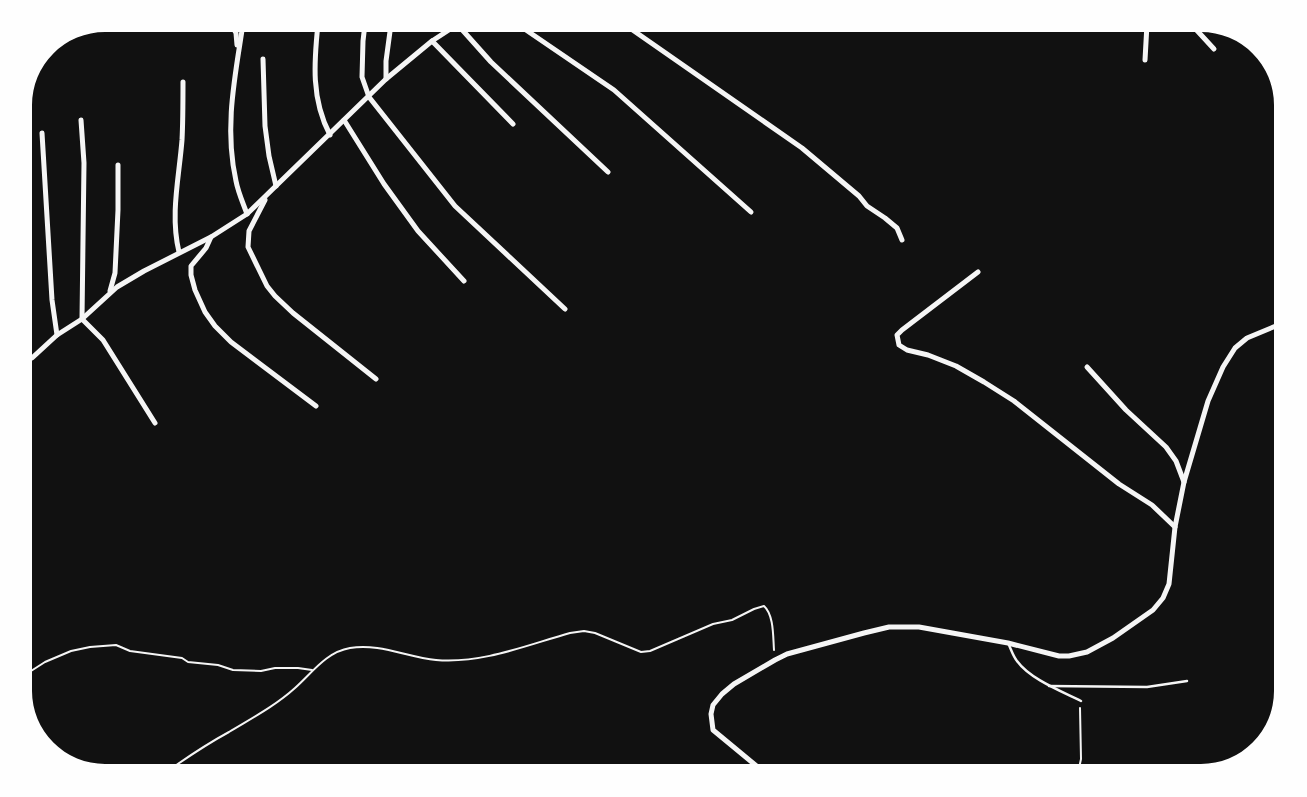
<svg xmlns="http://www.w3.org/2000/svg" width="1307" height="797" viewBox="0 0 1307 797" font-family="'Work Sans',sans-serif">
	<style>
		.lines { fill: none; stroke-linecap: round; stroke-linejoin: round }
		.path { stroke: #f5f5f5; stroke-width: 2 }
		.service { stroke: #f5f5f5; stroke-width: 2.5 }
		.minor { stroke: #f5f5f5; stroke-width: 5 }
	</style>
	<rect width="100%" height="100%" fill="#111"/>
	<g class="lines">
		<g class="path">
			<polyline points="24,681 31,671 45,662 71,651 90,647 116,645 130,651 182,658 188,662 218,665 233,670 261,671 275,668 298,668 312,670"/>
			<path d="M 165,773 C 186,758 207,744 229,732 C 252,718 275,706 295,688 C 312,673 326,652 350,648 C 379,643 407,657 436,660 C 482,664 527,645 570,633 L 584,631 L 595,633 L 641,652 L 650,651 L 713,624 L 732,620 L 754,609 L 764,606 C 774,615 773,637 774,650"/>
			<polyline points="1078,773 1081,759 1080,708"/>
		</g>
		<g class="service">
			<path d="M 1008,643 C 1011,649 1013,656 1017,661 C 1030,679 1061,691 1081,701"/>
			<polyline points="1049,686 1147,687 1187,681"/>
		</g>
		<g class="minor">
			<polyline points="231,24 236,33 237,45"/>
			<path d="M 243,24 C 235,77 224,127 236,181 C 238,192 243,203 247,214"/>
			<path d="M 318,24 C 314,62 311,99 330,135"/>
			<polyline points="365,24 363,41 362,77 369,97 455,206 565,309"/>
			<polyline points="457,24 491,62 608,172"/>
			<polyline points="520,24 526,30 614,90 751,212"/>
			<polyline points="624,24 802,148 859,196 867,206 885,218 897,228 902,240"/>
			<polyline points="1191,24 1214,49"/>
			<polyline points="432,41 513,124"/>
			<polyline points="263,59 265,126 269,156 276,186"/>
			<polyline points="1145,60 1147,24"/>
			<polyline points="386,79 386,61 391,24"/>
			<polyline points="81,120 84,163 82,319 103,340 155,423"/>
			<polyline points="344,120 384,184 418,231 464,281"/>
			<polyline points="42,133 52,300 57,335"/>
			<polyline points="265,200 249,231 248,247 267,286 275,296 293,313 376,379"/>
			<polyline points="211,237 206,248 191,266 191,275 195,290 205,312 215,326 231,342 316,406"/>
			<path d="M 179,252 C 170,215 179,178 182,140 C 183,121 183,101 183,82"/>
			<polyline points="978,272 902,330 897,335 899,345 907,350 928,355 956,366 984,382 1014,401 1119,484 1152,505 1175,527"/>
			<polyline points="110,291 115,273 118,210 118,165"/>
			<polyline points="24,361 32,358 57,335 82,319 117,287 144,271 211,237 247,214 386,79 432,41 458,24"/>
			<polyline points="1087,367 1126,410 1166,447 1176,461 1184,482"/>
			<polyline points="765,773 713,730 711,714 713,705 722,694 734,684 775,660 787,654 864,633 889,627 919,627 1008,643 1059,656 1069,656 1087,652 1113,638 1153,610 1163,598 1169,584 1175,527 1184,482 1208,401 1223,367 1235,348 1247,338 1283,323"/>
		</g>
	</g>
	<path d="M0 0H1307V797H0ZM105 32H1201A73 73 0 0 1 1274 105V691A73 73 0 0 1 1201 764H105A73 73 0 0 1 32 691V105A73 73 0 0 1 105 32Z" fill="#fefefe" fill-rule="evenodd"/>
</svg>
